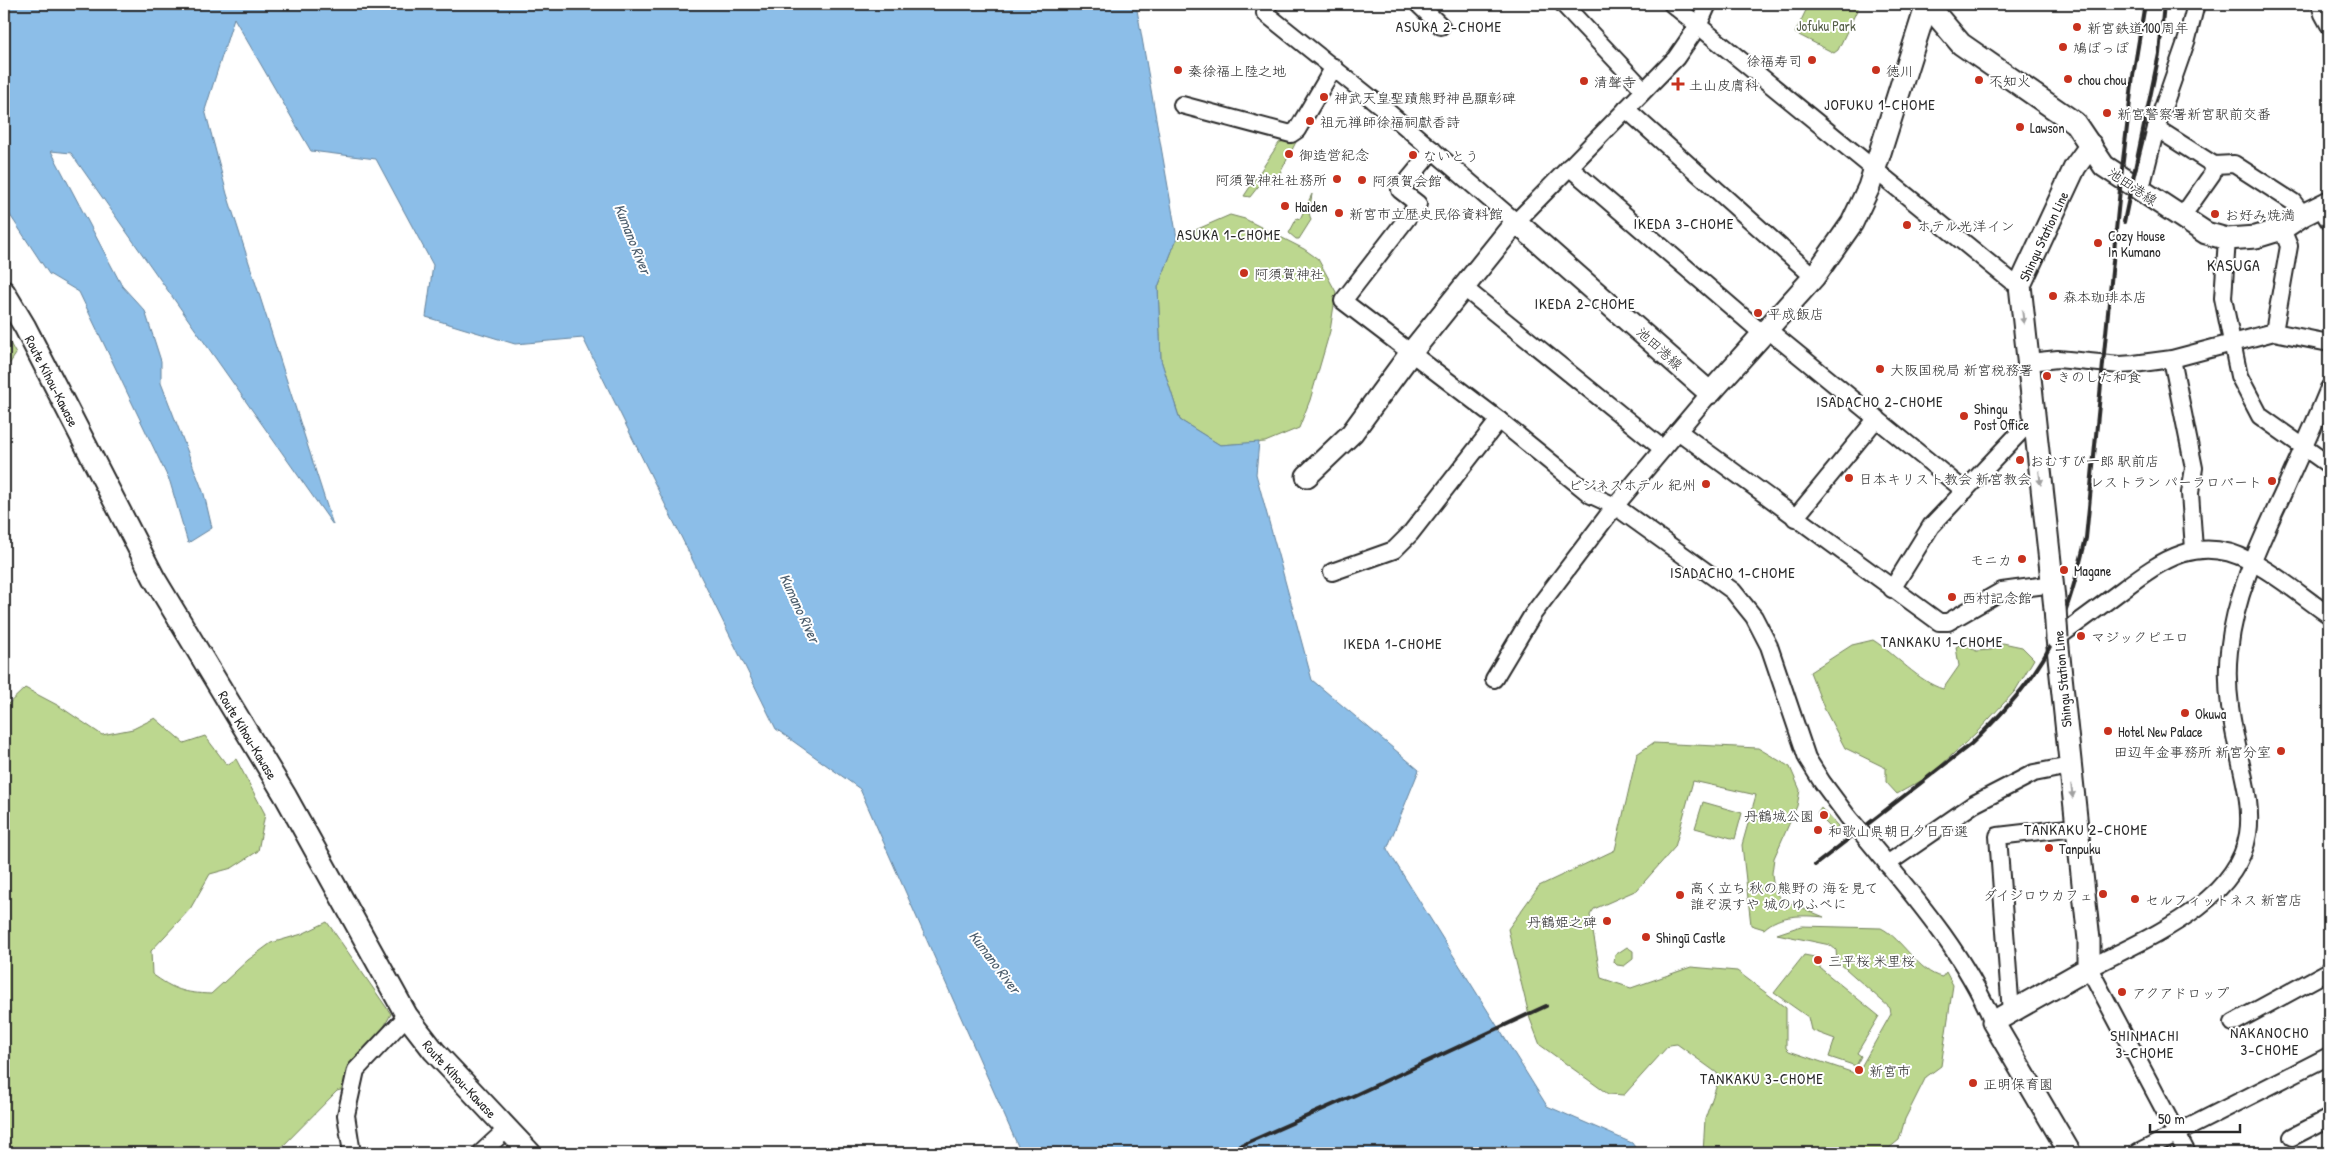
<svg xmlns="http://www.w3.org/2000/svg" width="2333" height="1157" viewBox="0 0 2333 1157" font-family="'Patrick Hand','Klee One',sans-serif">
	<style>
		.green { fill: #bcd78f; stroke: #74815d }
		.water { fill: #8cbee8; stroke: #65839c }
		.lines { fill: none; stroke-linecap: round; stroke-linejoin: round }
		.minor-casing { stroke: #2b2b2b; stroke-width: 20 }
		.major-casing { stroke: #2b2b2b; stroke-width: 25 }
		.minor { stroke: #fff; stroke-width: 16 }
		.major { stroke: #fff; stroke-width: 21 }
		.rail { stroke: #2b2b2b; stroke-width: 4 }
		.minor-bridge-casing { stroke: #2b2b2b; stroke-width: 20; stroke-linecap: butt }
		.major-bridge-casing { stroke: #2b2b2b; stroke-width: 25; stroke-linecap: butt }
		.minor-bridge { stroke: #fff; stroke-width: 16 }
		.major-bridge { stroke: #fff; stroke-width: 21 }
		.oneway { fill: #a0a0a0 }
		.poi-dot { fill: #c8321e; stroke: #fff; stroke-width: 2 }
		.labels { text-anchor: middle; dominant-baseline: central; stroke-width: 4; stroke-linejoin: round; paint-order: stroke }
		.park-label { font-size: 14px; fill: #565f49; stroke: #fff }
		.poi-label { font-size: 14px; fill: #2b2b2b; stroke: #fff; text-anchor: start }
		.street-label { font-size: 14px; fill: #2b2b2b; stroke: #fff }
		.neighbourhood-label { font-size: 15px; letter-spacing: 1px; fill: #2b2b2b; stroke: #fff }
		.water-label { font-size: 15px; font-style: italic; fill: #4d5e6d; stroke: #fff }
		.quarter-label { font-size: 16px; letter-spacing: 1px; fill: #2b2b2b; stroke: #fff }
	</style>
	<rect width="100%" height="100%" fill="#fff"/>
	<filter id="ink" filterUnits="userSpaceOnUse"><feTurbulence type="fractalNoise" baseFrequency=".02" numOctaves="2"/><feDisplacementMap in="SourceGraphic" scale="10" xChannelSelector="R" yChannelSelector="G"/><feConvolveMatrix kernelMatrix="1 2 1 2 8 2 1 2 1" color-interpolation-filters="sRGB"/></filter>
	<g filter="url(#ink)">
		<g class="green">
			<polygon points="1809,4 1860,4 1838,50 1834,53 1795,33"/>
			<polygon points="1292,137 1296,142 1275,183 1261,183 1250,197 1244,196 1279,143"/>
			<polygon points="1312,194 1309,213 1311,220 1299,239 1296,239 1289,233 1297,218 1300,219"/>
			<polygon points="1230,215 1245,219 1304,249 1318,259 1336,292 1330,331 1310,400 1299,428 1265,442 1220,445 1180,420 1161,360 1158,287 1177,238"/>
			<polygon points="4,332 16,354 4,372"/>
			<path d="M 1873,640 C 1895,654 1919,682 1943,689 L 1959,666 L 1956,647 L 1964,642 L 1976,651 L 1991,650 L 2003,643 L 2022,647 L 2034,659 L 2015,691 L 1977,732 L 1928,777 L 1897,794 L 1886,782 L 1886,768 L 1845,748 L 1824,708 L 1810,672 L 1852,645 Z"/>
			<path d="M 25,688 L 59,706 L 102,735 L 133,729 L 155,718 L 184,743 L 205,736 L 227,765 L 236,759 L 265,814 L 258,851 L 232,868 L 210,874 L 190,909 L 151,951 L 152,974 C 174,990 184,993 211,994 L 248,960 L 271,943 L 302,934 L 327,922 L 391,1014 L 363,1065 L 355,1086 L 337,1091 L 276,1153 L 4,1153 L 4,708 Z"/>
			<path d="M 1653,743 L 1758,748 L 1790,767 L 1800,790 L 1797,806 L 1774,858 L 1772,873 L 1774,892 L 1783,900 L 1824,917 C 1803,915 1780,914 1764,929 L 1751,925 L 1742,845 L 1756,795 L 1693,781 L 1675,847 L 1637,890 L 1594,909 L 1590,915 L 1601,978 L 1631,988 L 1691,967 L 1737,971 L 1786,1008 L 1786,1048 L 1789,1051 L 1857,1074 L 1891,1014 L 1890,1008 L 1837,961 L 1836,950 L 1830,945 L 1777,934 L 1801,926 L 1881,928 C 1902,938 1919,973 1942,977 L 1946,972 L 1953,985 L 1941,1066 L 1926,1077 L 1905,1119 L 1899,1140 L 1883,1153 L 1703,1153 L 1705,1119 L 1719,1079 L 1717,1073 L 1677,1044 L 1669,1045 L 1624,1095 L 1608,1094 L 1540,1045 L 1530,1019 L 1508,929 L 1539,886 L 1615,850 L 1637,754 Z"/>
			<polygon points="1703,802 1742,813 1735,839 1695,828"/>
			<polygon points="1821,808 1838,826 1834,831 1817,814"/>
			<polygon points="1627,947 1633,951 1633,959 1624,966 1617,965 1614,962 1615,955"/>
			<polygon points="1804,955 1820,958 1820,968 1879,1016 1857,1053 1861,1056 1856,1066 1829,1057 1835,1039 1811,1030 1808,1017 1774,993"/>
		</g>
		<polygon class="water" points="4,4 1136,4 1177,238 1158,287 1161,360 1180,420 1220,445 1259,442 1256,474 1312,680 1419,770 1387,849 1547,1106 1632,1143 1639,1153 1021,1153 860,789 776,729 583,338 515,344 426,317 433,265 376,159 311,151 234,18 205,110 227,194 333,525 71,153 51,151 122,286 145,311 161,361 161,383 204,494 212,528 188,543 170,482 79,292 49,274 4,206"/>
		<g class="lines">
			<defs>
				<g id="minor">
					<polyline points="1269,4 1265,13 1387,111 1516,222 1676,58 1698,26 1708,4"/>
					<polyline points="1418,4 1441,26"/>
					<polyline points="1563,4 1644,90"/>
					<polyline points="1672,4 2011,281 2020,285"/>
					<polyline points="2320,4 2323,14 2329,25"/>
					<polyline points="1182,105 1291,134 1297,130 1334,67"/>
					<polyline points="1626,109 1814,277"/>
					<polyline points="2156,128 2214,165"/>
					<polyline points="1433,150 1400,190 1418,204 1343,301 1499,420 1591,495 1615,506 1733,591 1754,617 1769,646 1807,758 1822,782 1848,817"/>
					<polyline points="1569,167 1763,334"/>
					<polyline points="2139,190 2143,180 2156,128 2187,39 2196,4"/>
					<polyline points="2320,206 2329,221"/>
					<polyline points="2181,218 2212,174 2214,165 2234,164 2293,202 2303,215"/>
					<polyline points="2227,239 2223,298 2239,376 2260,416 2329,465"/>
					<polyline points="1463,287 1663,449"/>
					<polyline points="1767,329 1965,491"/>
					<polyline points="2274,332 2289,246 2282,229"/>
					<polyline points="2172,359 2194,468 2190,493 2194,549"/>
					<polyline points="2029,362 2058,359 2120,365 2134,364 2172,359 2274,332 2329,343"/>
					<polyline points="1678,431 1939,622 1948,622 2002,591 2053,584"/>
					<polyline points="1795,518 1877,418"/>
					<polyline points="1332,572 1394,550 1410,534 1499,420"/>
					<polyline points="1892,589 1931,526 2023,429 2034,427"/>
					<path d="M 2057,638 C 2079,622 2101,606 2122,590 C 2163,559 2199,534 2250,561 C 2278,575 2304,598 2329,615"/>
					<polyline points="1494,679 1533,614 1615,506 1710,393"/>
					<path d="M 1866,838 C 1913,895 1964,953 1993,1022"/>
					<polyline points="1887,864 1974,804 2034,773 2070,766"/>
					<polyline points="2011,1013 1998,836 2076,827"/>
					<polyline points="2233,1023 2329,971"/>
					<polyline points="2292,1137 2329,1118"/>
					<polyline points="352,1153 346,1115 356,1070 407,1016"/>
					<polyline points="481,1153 507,1129"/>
					<polyline points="2138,1153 2329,1056"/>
					<path d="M 2187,1153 L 2089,968 C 2144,939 2237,904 2248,834 C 2251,816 2248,796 2244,778 C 2235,736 2224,695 2229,651 C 2235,594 2260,543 2284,491 C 2299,457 2315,423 2329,388"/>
				</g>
				<g id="major">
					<polyline points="1927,4 1961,44 2075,123 2104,166 2206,233 2227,239 2256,237 2282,229 2303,215 2329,202"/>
					<path id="s1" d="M 4,292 L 25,327 L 154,578 L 286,797 L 407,1016 L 434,1051 L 530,1153"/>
					<polyline points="1307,476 1352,433 1410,354 1516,222 1710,393 1814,277 1852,223 1869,187 1927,4"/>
					<path id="s2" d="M 2055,608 L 2020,285 L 2075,167 L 2091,145"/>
					<polyline points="2057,638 2089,940 2089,968 1993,1022 2070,1153"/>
				</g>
			</defs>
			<use href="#minor" class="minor-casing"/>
			<use href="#major" class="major-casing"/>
			<use href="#minor" class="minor"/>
			<use href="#major" class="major"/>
			<g class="rail">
				<polyline points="2124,222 2159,54 2164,4"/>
				<path d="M 1815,865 L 1971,744 C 1994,722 2016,699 2034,673 C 2062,634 2075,584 2086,538 L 2122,169 L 2133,76 L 2145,4"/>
				<polyline points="1224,1153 1355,1095 1546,1006"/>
			</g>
			<defs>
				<polyline id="minor-bridge" points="1848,817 1866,838"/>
				<polyline id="major-bridge" points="2055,608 2057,638"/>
			</defs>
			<use href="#minor-bridge" class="minor-bridge-casing"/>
			<use href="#major-bridge" class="major-bridge-casing"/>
			<use href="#minor-bridge" class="minor-bridge"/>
			<use href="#major-bridge" class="major-bridge"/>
		</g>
		<defs><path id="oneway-solid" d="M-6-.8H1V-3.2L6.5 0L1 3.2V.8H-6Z" transform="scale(1.25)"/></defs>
		<g class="oneway">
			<use href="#oneway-solid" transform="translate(2023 317) rotate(83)"/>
			<use href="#oneway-solid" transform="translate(2040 478) rotate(83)"/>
			<use href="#oneway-solid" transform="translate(2072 791) rotate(84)"/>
		</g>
	</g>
	<g class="poi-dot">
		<circle cx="2077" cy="27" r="5"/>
		<circle cx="2063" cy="47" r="5"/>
		<circle cx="1812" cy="60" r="5"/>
		<circle cx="1178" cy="70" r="5"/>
		<circle cx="1876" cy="70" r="5"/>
		<circle cx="2068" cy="79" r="5"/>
		<circle cx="1979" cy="80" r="5"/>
		<circle cx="1584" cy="81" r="5"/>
		<path d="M1675.5 76.5h5v5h5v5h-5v5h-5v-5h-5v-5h5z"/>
		<circle cx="1324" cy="97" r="5"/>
		<circle cx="2107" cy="113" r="5"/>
		<circle cx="1310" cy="121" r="5"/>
		<circle cx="2020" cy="127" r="5"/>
		<circle cx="1289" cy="154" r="5"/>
		<circle cx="1413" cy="155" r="5"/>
		<circle cx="1337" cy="179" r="5"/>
		<circle cx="1362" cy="180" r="5"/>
		<circle cx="1285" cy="206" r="5"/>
		<circle cx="1339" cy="213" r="5"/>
		<circle cx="2215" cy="214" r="5"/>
		<circle cx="1907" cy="225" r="5"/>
		<circle cx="2098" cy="243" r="5"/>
		<circle cx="1244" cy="273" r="5"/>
		<circle cx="2053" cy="296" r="5"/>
		<circle cx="1758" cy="313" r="5"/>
		<circle cx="1880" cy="369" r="5"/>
		<circle cx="2047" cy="376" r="5"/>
		<circle cx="1964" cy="416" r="5"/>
		<circle cx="2020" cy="460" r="5"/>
		<circle cx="1849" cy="478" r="5"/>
		<circle cx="2272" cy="481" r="5"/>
		<circle cx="1706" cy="484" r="5"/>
		<circle cx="2022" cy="559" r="5"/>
		<circle cx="2064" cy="570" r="5"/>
		<circle cx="1952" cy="597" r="5"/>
		<circle cx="2081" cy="636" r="5"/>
		<circle cx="2185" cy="713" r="5"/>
		<circle cx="2108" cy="731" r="5"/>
		<circle cx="2281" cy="751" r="5"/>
		<circle cx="1824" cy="815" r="5"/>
		<circle cx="1818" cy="830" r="5"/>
		<circle cx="2049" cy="848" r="5"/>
		<circle cx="2103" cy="894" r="5"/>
		<circle cx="1680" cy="895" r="5"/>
		<circle cx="2135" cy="899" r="5"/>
		<circle cx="1607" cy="921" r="5"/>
		<circle cx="1646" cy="937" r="5"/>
		<circle cx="1818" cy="960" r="5"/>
		<circle cx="2122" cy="992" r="5"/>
		<circle cx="1859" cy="1070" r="5"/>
		<circle cx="1973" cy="1083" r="5"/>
	</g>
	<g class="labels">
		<g class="park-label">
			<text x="1826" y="25">Jofuku Park</text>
		</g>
		<g class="poi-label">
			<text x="2087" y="27">新宮鉄道100周年</text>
			<text x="2073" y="47">鳩ぽっぽ</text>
			<text x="1802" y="60" text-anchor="end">徐福寿司</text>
			<text x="1188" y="70">秦徐福上陸之地</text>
			<text x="1886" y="70">徳川</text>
			<text x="2078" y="79">chou chou</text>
			<text x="1989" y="80">不知火</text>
			<text x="1594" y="81">清聲寺</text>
			<text x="1689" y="84">土山皮膚科</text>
			<text x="1334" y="97">神武天皇聖蹟熊野神邑顯彰碑</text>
			<text x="2117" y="113">新宮警察署新宮駅前交番</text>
			<text x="1320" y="121">祖元禅師徐福祠獻香詩</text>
			<text x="2030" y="127">Lawson</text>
			<text x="1299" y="154">御造営紀念</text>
			<text x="1423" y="155">ないとう</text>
			<text x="1327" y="179" text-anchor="end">阿須賀神社社務所</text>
			<text x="1372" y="180">阿須賀会館</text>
			<text x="1295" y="206">Haiden</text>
			<text x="1349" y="213">新宮市立歴史民俗資料館</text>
			<text x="2225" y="214">お好み焼満</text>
			<text x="1917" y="225">ホテル光洋イン</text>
			<text x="2108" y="235">Cozy House<tspan x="2108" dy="16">In Kumano</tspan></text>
			<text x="1254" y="273">阿須賀神社</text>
			<text x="2063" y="296">森本珈琲本店</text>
			<text x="1768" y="313">平成飯店</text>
			<text x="1890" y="369">大阪国税局 新宮税務署</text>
			<text x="2057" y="376">きのした和食</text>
			<text x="1974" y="408">Shingu<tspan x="1974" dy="16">Post Office</tspan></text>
			<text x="2030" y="460">おむすび一郎 駅前店</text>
			<text x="1859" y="478">日本キリスト教会 新宮教会</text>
			<text x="2262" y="481" text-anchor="end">レストラン パーラロバート</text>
			<text x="1696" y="484" text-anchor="end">ビジネスホテル 紀州</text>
			<text x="2012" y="559" text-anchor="end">モニカ</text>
			<text x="2074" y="570">Magane</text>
			<text x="1962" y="597">西村記念館</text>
			<text x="2091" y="636">マジックピエロ</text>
			<text x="2195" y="713">Okuwa</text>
			<text x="2118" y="731">Hotel New Palace</text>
			<text x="2271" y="751" text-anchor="end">田辺年金事務所 新宮分室</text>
			<text x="1814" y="815" text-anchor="end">丹鶴城公園</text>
			<text x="1828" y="830">和歌山県朝日夕日百選</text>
			<text x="2059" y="848">Tanpuku</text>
			<text x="1690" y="887">高く立ち 秋の熊野の 海を見て<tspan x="1690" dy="16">誰ぞ涙すや 城のゆふべに</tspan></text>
			<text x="2093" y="894" text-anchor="end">ダイジロウカフェ</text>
			<text x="2145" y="899">セルフィットネス 新宮店</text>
			<text x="1597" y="921" text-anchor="end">丹鶴姫之碑</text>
			<text x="1656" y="937">Shingū Castle</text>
			<text x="1828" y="960">三平桜 米里桜</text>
			<text x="2132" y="992">アクアドロップ</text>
			<text x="1869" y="1070">新宮市</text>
			<text x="1983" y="1083">正明保育園</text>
		</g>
		<g class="street-label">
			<text transform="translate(2133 186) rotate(34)">池田港線</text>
			<text stroke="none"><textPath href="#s2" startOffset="379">Shingu Station Line</textPath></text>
			<text transform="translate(1660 348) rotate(42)">池田港線</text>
			<text stroke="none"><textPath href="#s1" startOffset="101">Route Kihou-Kawase</textPath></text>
			<text transform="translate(2062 679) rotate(-95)">Shingu Station Line</text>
			<text stroke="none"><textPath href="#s1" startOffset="506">Route Kihou-Kawase</textPath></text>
			<text stroke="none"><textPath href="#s1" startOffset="911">Route Kihou-Kawase</textPath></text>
		</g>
		<g class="neighbourhood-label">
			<text x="1449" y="26">ASUKA 2-CHOME</text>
			<text x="1880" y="104">JOFUKU 1-CHOME</text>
			<text x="1684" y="223">IKEDA 3-CHOME</text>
			<text x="1229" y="234">ASUKA 1-CHOME</text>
			<text x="1585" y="303">IKEDA 2-CHOME</text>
			<text x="1880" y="401">ISADACHO 2-CHOME</text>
			<text x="1733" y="572">ISADACHO 1-CHOME</text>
			<text x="1942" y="641">TANKAKU 1-CHOME</text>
			<text x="1393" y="643">IKEDA 1-CHOME</text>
			<text x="2086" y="829">TANKAKU 2-CHOME</text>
			<text x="2270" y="1032">NAKANOCHO<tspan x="2270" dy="17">3-CHOME</tspan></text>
			<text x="2145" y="1035">SHINMACHI<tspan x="2145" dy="17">3-CHOME</tspan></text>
			<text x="1762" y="1078">TANKAKU 3-CHOME</text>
		</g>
		<g class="water-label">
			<text transform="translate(633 239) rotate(68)">Kumano River</text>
			<text transform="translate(800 608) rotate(65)">Kumano River</text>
			<text transform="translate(995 962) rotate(53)">Kumano River</text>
		</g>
		<g class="quarter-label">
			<text x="2234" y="265">KASUGA</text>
		</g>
	</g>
	<rect width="2333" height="1157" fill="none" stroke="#fff" stroke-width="20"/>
	<rect x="10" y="10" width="2313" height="1137" fill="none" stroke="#2b2b2b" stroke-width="2" filter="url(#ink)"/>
	<path d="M2150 1124v8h90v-8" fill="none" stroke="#2b2b2b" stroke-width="2.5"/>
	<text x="2158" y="1124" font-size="15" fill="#2b2b2b" stroke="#ffffff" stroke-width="4" paint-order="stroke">50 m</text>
</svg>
